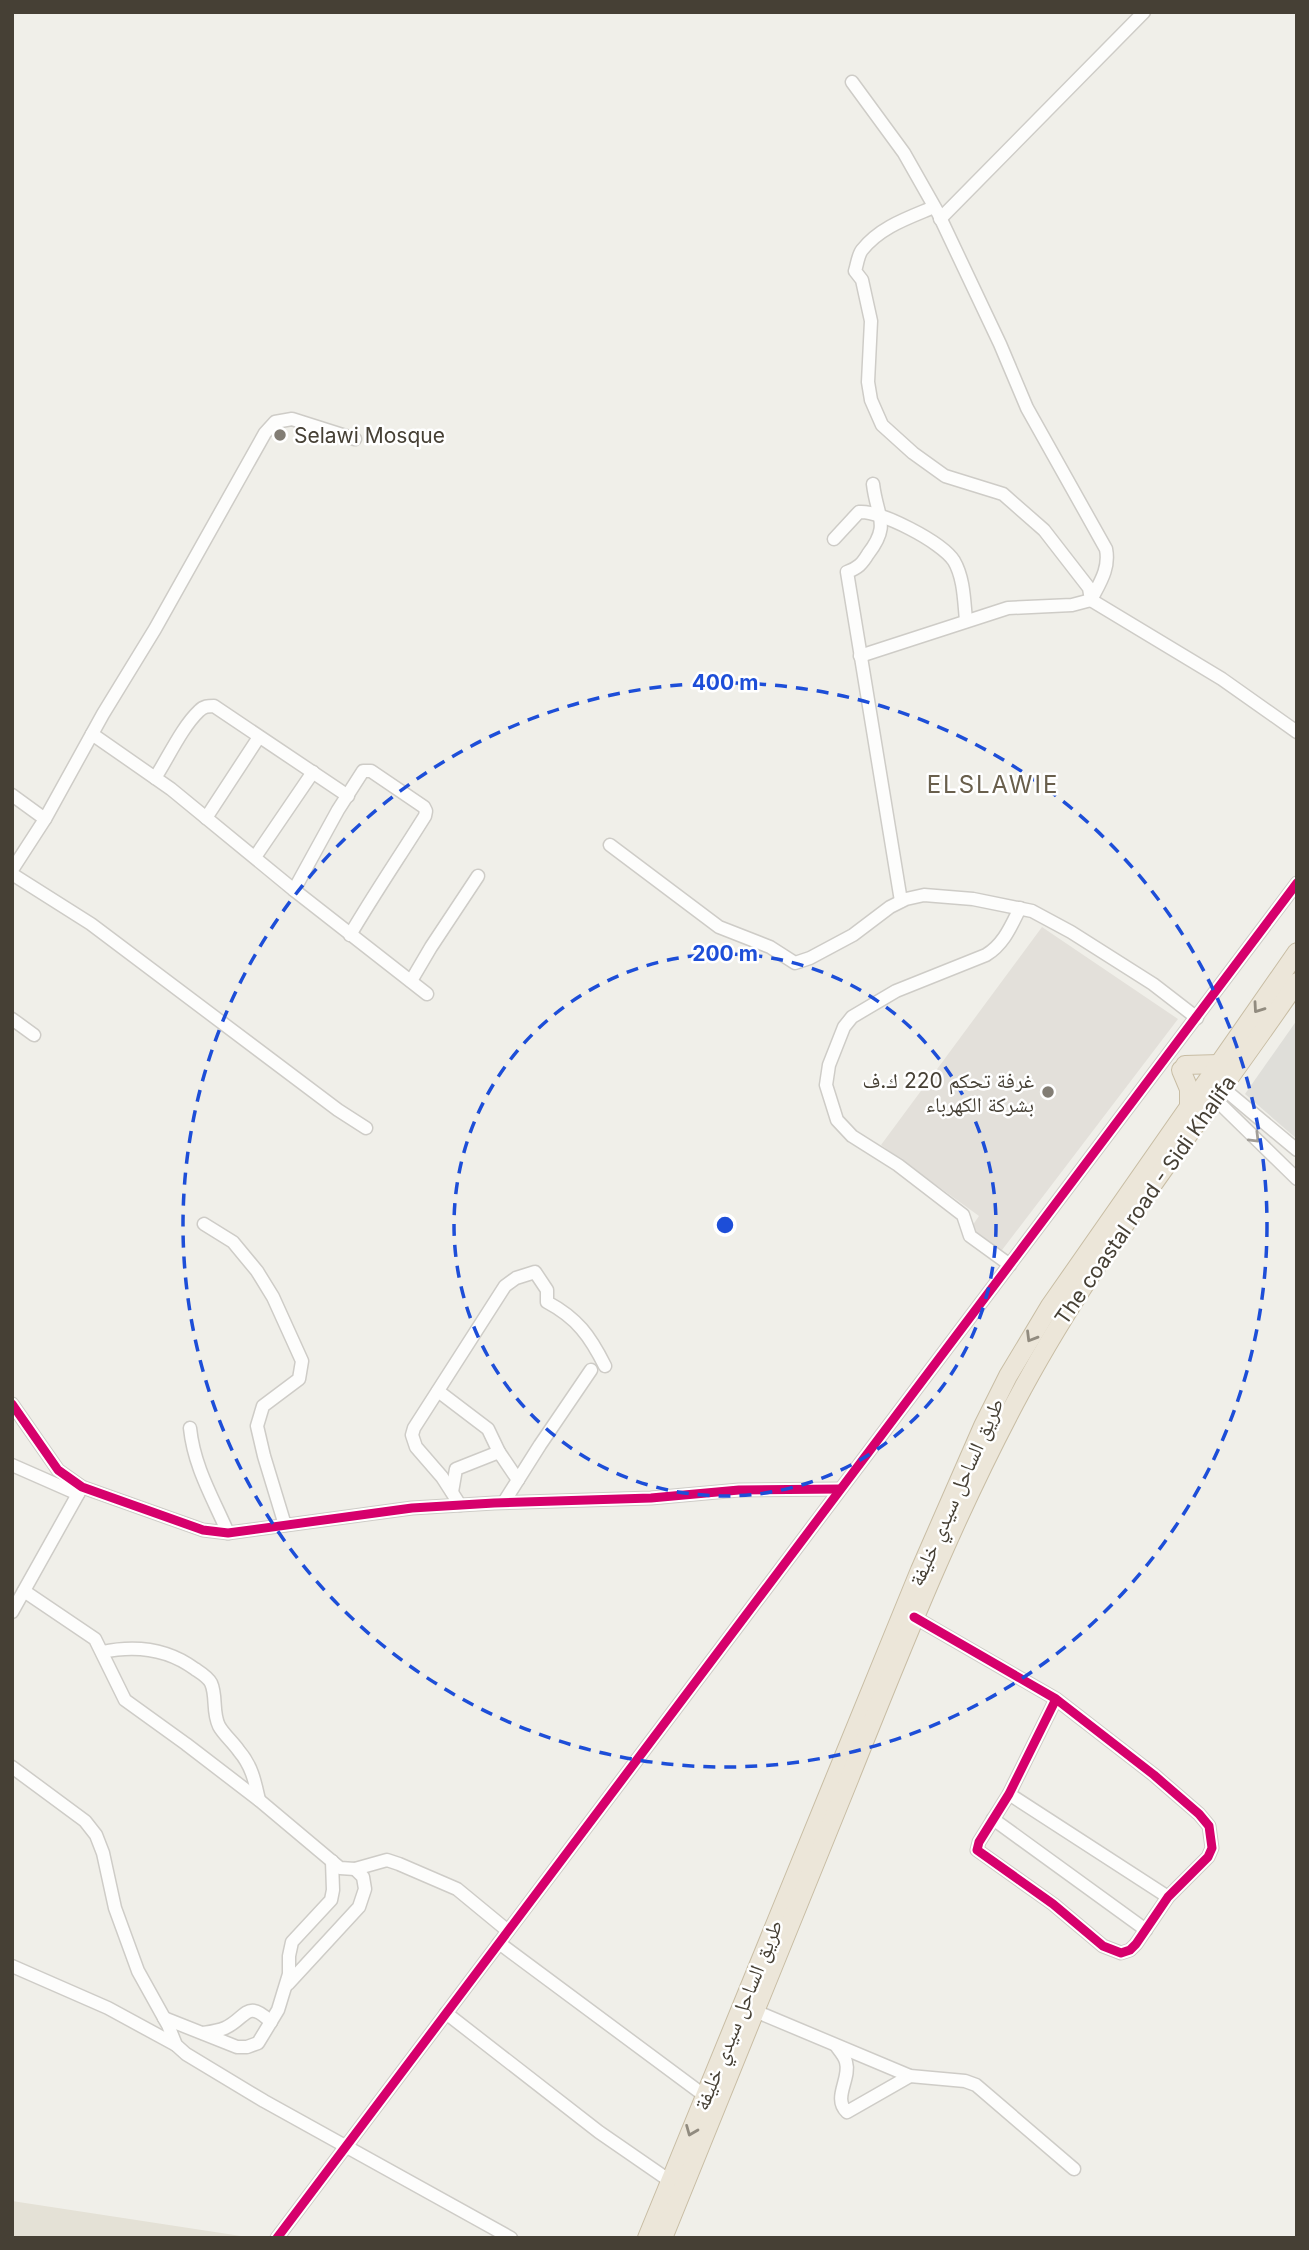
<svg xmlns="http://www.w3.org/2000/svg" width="1309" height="2250" viewBox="0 0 1309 2250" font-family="Inter,'Noto Naskh Arabic',sans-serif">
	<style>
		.residential { fill: #e4e1d6 }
		.industrial { fill: #e3e0da }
		.parking { fill: #dfded9 }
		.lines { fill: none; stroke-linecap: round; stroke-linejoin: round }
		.minor-casing { stroke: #ceccc7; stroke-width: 15 }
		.highway-casing { stroke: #c8bda4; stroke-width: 20 }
		.minor { stroke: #fdfdfc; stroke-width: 12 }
		.highway { stroke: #ece6d9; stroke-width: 18 }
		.cycleway-casing { stroke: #fff; stroke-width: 13 }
		.cycleway { stroke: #d6006c; stroke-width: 9 }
		.oneway { stroke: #918b7f }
		.oneway2 { stroke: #a29e98 }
		.ring { fill: none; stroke: #1d4ed8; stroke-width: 3.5; stroke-dasharray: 12 9 }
		.poi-dot { fill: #827d74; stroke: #fff; stroke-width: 2.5 }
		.labels { text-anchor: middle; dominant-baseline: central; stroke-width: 5; stroke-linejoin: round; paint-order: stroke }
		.poi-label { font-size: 21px; fill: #464035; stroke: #fff; text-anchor: start }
		.street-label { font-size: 21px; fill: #464035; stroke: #fff }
		.quarter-label { font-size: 24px; letter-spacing: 2px; fill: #695f4c; stroke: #fff }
		.centre { fill: #1d4ed8; stroke: #fff; stroke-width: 3.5 }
		.ring-label { font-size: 21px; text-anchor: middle; font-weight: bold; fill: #1d4ed8; stroke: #fff; stroke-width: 5; stroke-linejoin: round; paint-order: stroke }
	</style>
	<rect width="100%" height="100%" fill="#f0efe9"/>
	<polygon class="residential" points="12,2201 254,2238 12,2238"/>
	<polygon class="industrial" points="1042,927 1178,1019 999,1254 968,1232 979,1216 881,1145"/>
	<polygon class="parking" points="1297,1020 1297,1139 1245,1094"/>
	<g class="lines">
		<defs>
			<g id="minor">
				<path d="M 852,82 L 904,153 L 938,213 L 1000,344 L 1027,408 L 1106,549 C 1110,569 1099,584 1091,600 L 1072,605 L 1008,608 L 860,656"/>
				<path d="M 934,207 C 908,218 880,227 862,250 C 858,255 857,265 855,271 L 862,280 L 871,321 L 868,382 L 871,400 L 882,425 L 913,453 L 945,476 L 1003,494 L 1044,530 L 1089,588 L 1091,600"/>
				<polyline points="940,219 1144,12"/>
				<path d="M 873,484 C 877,518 891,524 868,554 C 862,564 858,568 847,572 L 901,901"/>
				<path d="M 834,539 L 859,512 C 880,510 942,542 954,561 C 964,578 964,601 966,620"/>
				<polyline points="1091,600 1222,679 1297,732"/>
				<polyline points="92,734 171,789 294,890 427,994"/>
				<path d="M 155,778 C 168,758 182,727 199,711 C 204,706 208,706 214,706 L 348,796"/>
				<polyline points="12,795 45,819"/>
				<polyline points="206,818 259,737"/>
				<polyline points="610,845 719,927 770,947 795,963 810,958 853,935 890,907 906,899 924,895 973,899 1032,911 1071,932 1153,984 1197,1018"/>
				<polyline points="255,857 313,772"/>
				<polyline points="12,870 45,819 103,714 155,629 265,433 275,422 292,419 355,439"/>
				<polyline points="12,874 91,924 338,1110 366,1128"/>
				<path d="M 294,890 L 338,810 L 363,771 L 371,771 L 424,807 L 426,811 L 425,816 C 400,856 374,894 350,935"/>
				<polyline points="411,981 431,947 478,876"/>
				<polyline points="12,1019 34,1035"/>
				<polyline points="1218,1084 1297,1150"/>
				<polyline points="1209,1093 1297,1179"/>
				<polyline points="204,1224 233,1242 257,1271 273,1297 302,1361 299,1379 263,1406 257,1426 264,1456 285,1525"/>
				<path d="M 1010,1265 L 970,1236 L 963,1215 L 898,1165 L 852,1136 L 837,1120 L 826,1085 L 829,1065 L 844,1027 L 852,1017 L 896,991 L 986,955 C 1004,944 1011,926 1020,908"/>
				<polyline points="438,1391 488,1429 499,1452"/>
				<polyline points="12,1404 58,1470 82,1487 203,1530 228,1533 412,1508 494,1503 651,1498 739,1490 840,1489"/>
				<path d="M 190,1428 C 194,1467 213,1498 228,1533"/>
				<polyline points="12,1465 78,1494"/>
				<polyline points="452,1492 456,1469 499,1452 518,1480"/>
				<polyline points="504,1502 540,1445 591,1370"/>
				<path d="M 460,1505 L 442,1477 L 416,1447 L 412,1435 L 414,1428 L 505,1286 L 516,1278 L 535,1272 L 547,1290 L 547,1302 C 577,1318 590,1336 605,1366"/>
				<polyline points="24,1591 95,1639 125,1700 186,1744 259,1800 340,1868 355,1869 387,1860 399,1864 457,1889 508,1931"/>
				<polyline points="12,1612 82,1487"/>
				<polyline points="914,1617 1056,1699 1154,1775 1199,1814 1209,1826 1212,1848 1208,1857 1168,1897 1136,1944 1130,1950 1121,1953 1103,1946 1053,1904 977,1850 979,1842 1009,1794 1056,1699"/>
				<path d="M 102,1652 C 135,1645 168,1649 195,1669 C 201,1673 208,1677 211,1683 C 217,1696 212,1712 219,1726 C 224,1735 233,1742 239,1751 C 252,1766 255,1782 259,1800"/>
				<polyline points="12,1767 85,1821 96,1835 103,1853 115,1908 138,1971 168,2025 176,2045 186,2054 264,2101 511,2238"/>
				<polyline points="1009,1794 1168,1897"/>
				<polyline points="993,1819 1146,1930"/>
				<polyline points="499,1943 705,2096"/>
				<polyline points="12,1966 108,2008 176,2045"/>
				<polyline points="288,1984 359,1907 365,1889 363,1877 355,1869"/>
				<polyline points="755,2011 910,2076 965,2081 976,2085 1074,2169"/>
				<polyline points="446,2013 599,2132 670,2181"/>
				<polyline points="164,2018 237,2047 247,2047 258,2043 278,2010 289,1974 289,1956 292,1942 331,1900 333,1890 332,1861"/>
				<path d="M 203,2033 C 210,2032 218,2031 225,2028 C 247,2018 246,1998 271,2022"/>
				<path d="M 837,2047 C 840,2051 845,2057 846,2062 C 851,2079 832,2098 847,2112 L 910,2076"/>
				<polyline points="277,2238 1297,883"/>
			</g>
			<g id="highway">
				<polyline points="1185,1065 1219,1064"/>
				<polyline points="1181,1070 1189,1089 1189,1105"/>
				<polyline points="647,2238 920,1570 983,1426 1008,1376 1050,1306 1297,952"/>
				<path d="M 663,2238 C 726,2084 788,1930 850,1777 C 903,1645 955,1513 1023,1388 C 1101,1244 1205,1117 1297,982"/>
			</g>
		</defs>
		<use href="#minor" class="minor-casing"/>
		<use href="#highway" class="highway-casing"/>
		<use href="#minor" class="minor"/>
		<use href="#highway" class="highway"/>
		<defs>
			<g id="cycleway">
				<polyline points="12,1404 58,1470 82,1487 203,1530 228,1533 412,1508 494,1503 651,1498 739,1490 840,1489"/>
				<polyline points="914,1617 1056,1699 1154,1775 1199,1814 1209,1826 1212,1848 1208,1857 1168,1897 1136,1944 1130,1950 1121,1953 1103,1946 1053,1904 977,1850 979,1842 1009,1794 1056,1699"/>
				<polyline points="277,2238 1297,883"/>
			</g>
		</defs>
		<use href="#cycleway" class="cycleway-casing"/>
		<use href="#cycleway" class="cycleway"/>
	</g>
	<defs><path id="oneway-chevron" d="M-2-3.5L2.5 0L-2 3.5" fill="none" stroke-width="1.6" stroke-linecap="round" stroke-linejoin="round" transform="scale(1.75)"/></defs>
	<g class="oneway">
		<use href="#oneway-chevron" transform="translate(1258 1008) rotate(125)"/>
		<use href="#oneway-chevron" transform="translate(1031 1337) rotate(121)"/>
		<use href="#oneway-chevron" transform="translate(691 2131) rotate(112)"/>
	</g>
	<use class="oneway2" href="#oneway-chevron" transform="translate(1255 1138) rotate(45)"/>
	<g class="ring">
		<circle cx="725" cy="1225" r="271"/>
		<circle cx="725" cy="1225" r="542"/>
	</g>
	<g class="poi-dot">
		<circle cx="280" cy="435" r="7"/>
		<circle cx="1048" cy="1092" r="7"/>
	</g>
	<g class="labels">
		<g class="poi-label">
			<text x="294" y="435">Selawi Mosque</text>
			<text x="1034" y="1080" text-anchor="end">غرفة تحكم 220 ك.ف<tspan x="1034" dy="24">بشركة الكهرباء</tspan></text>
		</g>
		<g class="street-label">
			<text transform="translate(1145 1200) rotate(-55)">The coastal road - Sidi Khalifa</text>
			<text transform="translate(956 1492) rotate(-66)">طريق الساحل سيدي خليفة</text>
			<text transform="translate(738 2015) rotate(-68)">طريق الساحل سيدي خليفة</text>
		</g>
		<g class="quarter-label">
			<text x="993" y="784">ELSLAWIE</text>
		</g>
	</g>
	<circle cx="725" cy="1225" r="10" class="centre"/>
	<g class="ring-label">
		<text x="725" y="690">400 m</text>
		<text x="725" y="961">200 m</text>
	</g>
	<rect width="1309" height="2250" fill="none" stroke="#464035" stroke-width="28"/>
</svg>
